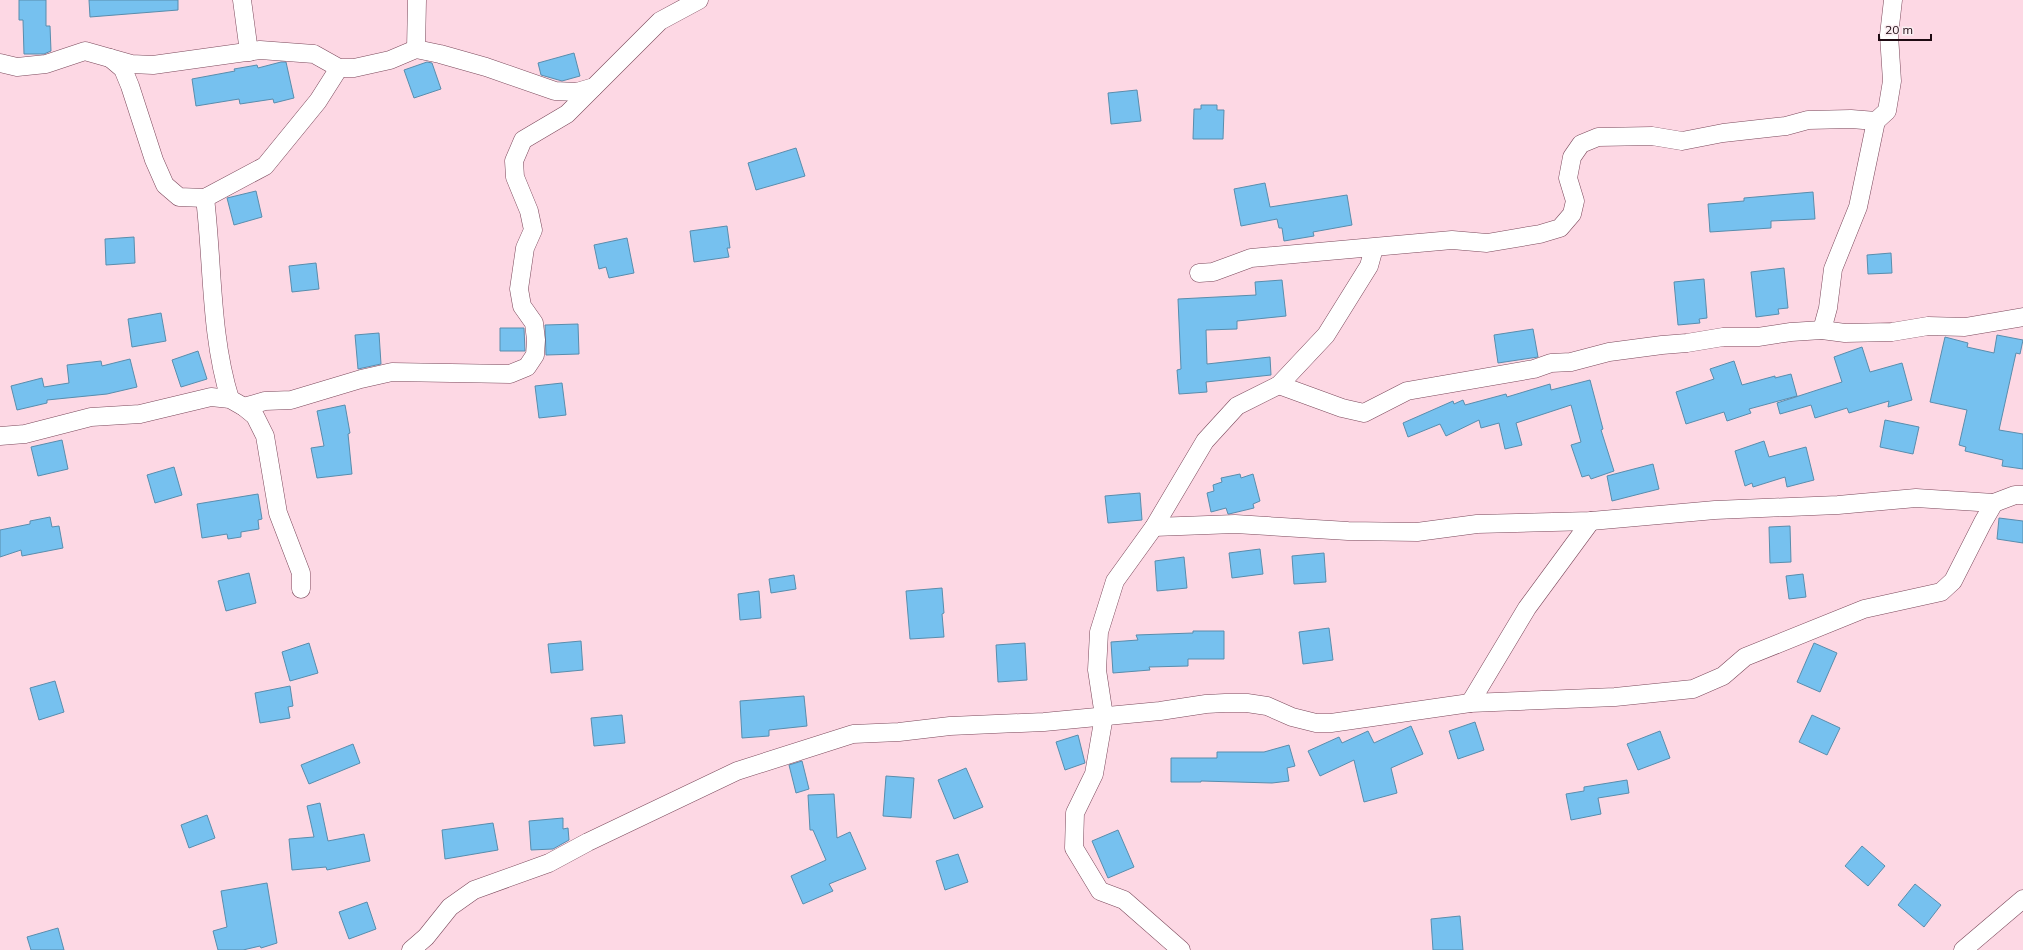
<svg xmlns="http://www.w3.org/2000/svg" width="2023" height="950" viewBox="0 0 2023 950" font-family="Mulish,sans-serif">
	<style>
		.building { fill: #76c1ef; stroke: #598dad }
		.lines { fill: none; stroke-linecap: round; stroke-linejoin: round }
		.street-casing { stroke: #7b485b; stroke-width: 19 }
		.street { stroke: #fff; stroke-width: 18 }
	</style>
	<rect width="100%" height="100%" fill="#fdd8e4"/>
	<g class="building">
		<polygon points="19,0 46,0 46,26 50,26 51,51 44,54 24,54 23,20 19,20"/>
		<polygon points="89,0 178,0 178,10 90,17"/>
		<polygon points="574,53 580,76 562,81 541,75 538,63"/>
		<polygon points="281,62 286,62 294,98 274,103 273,99 240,104 239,99 196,106 192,79 235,71 234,69 257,65 258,68"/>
		<polygon points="427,62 432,63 441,89 414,98 404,70"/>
		<polygon points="1137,90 1141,121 1111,124 1108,93"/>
		<polygon points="1201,105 1217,105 1217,110 1224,110 1223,139 1193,139 1194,109 1201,109"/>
		<polygon points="796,148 805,176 756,190 748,163"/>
		<polygon points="1265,183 1270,207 1347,195 1352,225 1313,232 1314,236 1284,241 1282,228 1279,228 1277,219 1241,226 1234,189"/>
		<polygon points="256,191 262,217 234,225 227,198"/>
		<polygon points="1813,192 1815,219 1771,221 1771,228 1710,232 1708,204 1744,201 1744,198"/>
		<polygon points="727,226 730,248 727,248 729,257 694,262 690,231"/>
		<polygon points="134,237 135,263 106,265 105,239"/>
		<polygon points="627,238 634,273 609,278 606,267 599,269 594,245"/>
		<polygon points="1891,253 1892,273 1868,274 1867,255"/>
		<polygon points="316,263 319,289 292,292 289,266"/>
		<polygon points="1784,268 1788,308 1778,309 1779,314 1756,317 1751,272"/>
		<polygon points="1704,279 1707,318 1699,319 1700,323 1678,325 1674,282"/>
		<polygon points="1282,280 1286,316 1237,321 1237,329 1206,330 1207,364 1270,357 1271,375 1206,382 1207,392 1179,394 1177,370 1181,369 1178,299 1256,295 1255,282"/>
		<polygon points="161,313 166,341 132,347 128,319"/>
		<polygon points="578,324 579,354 546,355 545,325"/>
		<polygon points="500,328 524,328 525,351 500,351"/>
		<polygon points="1533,329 1538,357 1498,363 1494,335"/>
		<polygon points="379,333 381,364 358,369 355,335"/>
		<polygon points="1997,335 2023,340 2020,354 2016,353 1999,430 2023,434 2023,469 2002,466 2003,460 1965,451 1966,447 1959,445 1967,410 1930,402 1945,337 1968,343 1967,347 1994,353"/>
		<polygon points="1862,347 1870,372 1902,363 1912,400 1888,407 1889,401 1849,413 1847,408 1815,418 1811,405 1780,414 1777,403 1842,382 1834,357"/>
		<polygon points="198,351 207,379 181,387 172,360"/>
		<polygon points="130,359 137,387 107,394 47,400 47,403 17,410 11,386 42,378 44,387 69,383 67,365 101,361 102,366"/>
		<polygon points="1734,361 1742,385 1775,376 1775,378 1791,374 1797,396 1749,409 1751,413 1727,421 1724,412 1686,424 1676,392 1714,379 1710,369"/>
		<polygon points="1590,380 1603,429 1601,430 1614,471 1591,479 1589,475 1582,477 1571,445 1581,442 1571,405 1516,423 1522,445 1505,449 1499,423 1481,428 1479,420 1446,436 1440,424 1408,437 1403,423 1453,401 1454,404 1463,400 1465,405 1506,394 1507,397 1550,384 1551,390"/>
		<polygon points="562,383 566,415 539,418 535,386"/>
		<polygon points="345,405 350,433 348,434 352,474 317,478 311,448 324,446 317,411"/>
		<polygon points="1885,420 1919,427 1913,454 1880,447"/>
		<polygon points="62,440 68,469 38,476 31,447"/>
		<polygon points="1764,441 1769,457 1806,447 1814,480 1787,487 1785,477 1753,487 1752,483 1745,486 1735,451"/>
		<polygon points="1653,464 1659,489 1612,501 1607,476"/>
		<polygon points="174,467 182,495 155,503 147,475"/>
		<polygon points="1240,474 1241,478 1253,474 1260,501 1253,504 1254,508 1229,514 1228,514 1226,508 1211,512 1207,493 1214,491 1213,485 1222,482 1221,478"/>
		<polygon points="1140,493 1142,520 1108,523 1105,496"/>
		<polygon points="258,494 262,519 258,520 259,529 241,532 241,537 228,539 227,534 202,538 197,504"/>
		<polygon points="50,517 52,527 59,526 63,548 22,556 21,550 0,557 0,530 30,524 30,521"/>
		<polygon points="1999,518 2023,521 2023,543 1997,539"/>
		<polygon points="1790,526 1791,562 1770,563 1769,527"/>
		<polygon points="1260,549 1263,574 1232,578 1229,553"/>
		<polygon points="1324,553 1326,582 1294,584 1292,556"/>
		<polygon points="1184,557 1187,588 1157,591 1155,561"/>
		<polygon points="249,573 256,603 226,611 218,581"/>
		<polygon points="1803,574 1806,597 1789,599 1786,576"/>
		<polygon points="794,575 796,589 771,593 769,579"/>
		<polygon points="942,588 944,613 942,614 944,637 910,639 906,591"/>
		<polygon points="759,591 761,618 740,620 738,594"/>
		<polygon points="1329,628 1333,660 1303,664 1299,632"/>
		<polygon points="1193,631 1224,631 1224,659 1188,659 1188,666 1149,667 1150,670 1113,673 1111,642 1138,640 1136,635 1193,633"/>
		<polygon points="581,641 583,670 551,673 548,644"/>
		<polygon points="309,643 318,673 290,681 282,652"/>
		<polygon points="1025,643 1027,680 998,682 996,645"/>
		<polygon points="1814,643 1837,653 1820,692 1797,682"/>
		<polygon points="55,681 64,712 39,720 30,688"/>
		<polygon points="290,686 293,706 288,707 290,718 260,723 255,693"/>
		<polygon points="804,696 807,726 769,730 769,736 742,738 740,701"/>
		<polygon points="622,715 625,743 594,746 591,718"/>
		<polygon points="1812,715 1840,728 1827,755 1799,742"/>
		<polygon points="1475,722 1484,750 1458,759 1449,731"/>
		<polygon points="1411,726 1423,754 1391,768 1397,793 1364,802 1354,760 1320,776 1308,751 1339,737 1342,743 1368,731 1374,743"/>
		<polygon points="1660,731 1670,758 1638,770 1627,744"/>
		<polygon points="1078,735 1085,763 1065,770 1056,742"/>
		<polygon points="353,744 360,763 309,784 301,765"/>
		<polygon points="1289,745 1295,766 1287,768 1289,781 1272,783 1201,781 1201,782 1171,782 1171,758 1217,758 1217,752 1264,752"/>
		<polygon points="802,761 809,789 796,793 789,765"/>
		<polygon points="966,768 983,807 954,819 938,780"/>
		<polygon points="886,776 914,778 911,818 883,816"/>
		<polygon points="1627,780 1629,793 1598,798 1601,814 1571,820 1566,794 1584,791 1584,787"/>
		<polygon points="834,794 837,838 850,832 866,869 829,884 833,891 803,904 791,876 826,860 813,830 810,830 808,795"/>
		<polygon points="320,803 328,841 364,834 370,861 327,870 326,867 292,870 289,839 314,837 307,806"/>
		<polygon points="207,815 215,838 189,848 181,825"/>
		<polygon points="563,818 563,829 568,828 569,840 553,849 531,850 529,821"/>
		<polygon points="493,823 498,850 445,859 442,830"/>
		<polygon points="1118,830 1134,867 1108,878 1092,841"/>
		<polygon points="1862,846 1885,866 1868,886 1845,866"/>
		<polygon points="958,854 968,882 945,890 936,861"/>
		<polygon points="267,883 277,943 261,948 260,946 243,950 218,950 213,931 227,927 221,891"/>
		<polygon points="1915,884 1941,905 1924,927 1898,905"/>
		<polygon points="367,902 376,929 349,939 339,912"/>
		<polygon points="1460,916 1463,950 1433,950 1431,919"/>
		<polygon points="58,928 64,950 31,950 27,937"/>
	</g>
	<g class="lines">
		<defs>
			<g id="street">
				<polyline points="242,0 249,52"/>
				<polyline points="416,49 417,0"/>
				<polyline points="110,58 123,69 130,86 154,160 165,185 179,197 205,198 265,166 318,101 339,68"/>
				<polyline points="0,63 17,67 46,64 85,51 131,64 153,65 260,50 314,54 339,68 354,68 390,60 416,49 440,54 486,67 555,91 577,92 594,87 660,21 699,0"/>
				<path d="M 205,198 C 213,264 210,335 230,399"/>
				<polyline points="1199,273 1213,272 1251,258 1452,240 1487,243 1540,234 1560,228 1572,214 1575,201 1568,178 1572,157 1581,144 1598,137 1652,136 1682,141 1723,133 1786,126 1808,120 1851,119 1876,121 1887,111 1892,81 1889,35 1893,0"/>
				<polyline points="1822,330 1828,308 1833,269 1858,207 1876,121"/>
				<polyline points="1279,385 1342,408 1364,413 1407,391 1534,369 1551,363 1571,362 1609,352 1662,345 1687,343 1723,337 1758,337 1791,332 1822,330 1845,333 1892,332 1928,326 1965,327 2023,317"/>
				<polyline points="244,407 265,401 291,400 361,379 392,372 510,374 527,367 535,355 536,340 534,323 522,306 519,289 525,248 533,230 529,211 515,177 514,161 523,140 567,114 593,88"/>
				<polyline points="0,436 25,434 91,417 140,414 211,397 230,399 244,407 255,416 265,436 278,513 301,573 301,589"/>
				<polyline points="1154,527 1235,524 1348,531 1417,532 1477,524 1591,521 1715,510 1838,505 1916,498 1994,503"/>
				<polyline points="1470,703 1527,608 1591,521"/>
				<polyline points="411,950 426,937 450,907 474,890 549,863 588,842 737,771 853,734 899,732 950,726 1044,722 1160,711 1206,704 1225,703 1247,703 1267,706 1292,717 1316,723 1331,723 1470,703 1615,697 1693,689 1723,676 1745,657 1864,609 1941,592 1953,581 1983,522 1994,503 2015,495 2023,495"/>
				<polyline points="1181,950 1124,900 1100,891 1074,848 1075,813 1094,774 1104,716 1097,670 1099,632 1115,581 1154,527 1205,441 1237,406 1279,385 1326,335 1369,266 1374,248"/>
				<polyline points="1963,950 2023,899"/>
			</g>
		</defs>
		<use href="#street" class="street-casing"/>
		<use href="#street" class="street"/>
	</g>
	<path d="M1879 34v6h52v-6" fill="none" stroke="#1e0a12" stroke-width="2"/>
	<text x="1885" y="34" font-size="12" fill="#1e0a12" stroke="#faedf1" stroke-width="3" paint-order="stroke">20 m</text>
</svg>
